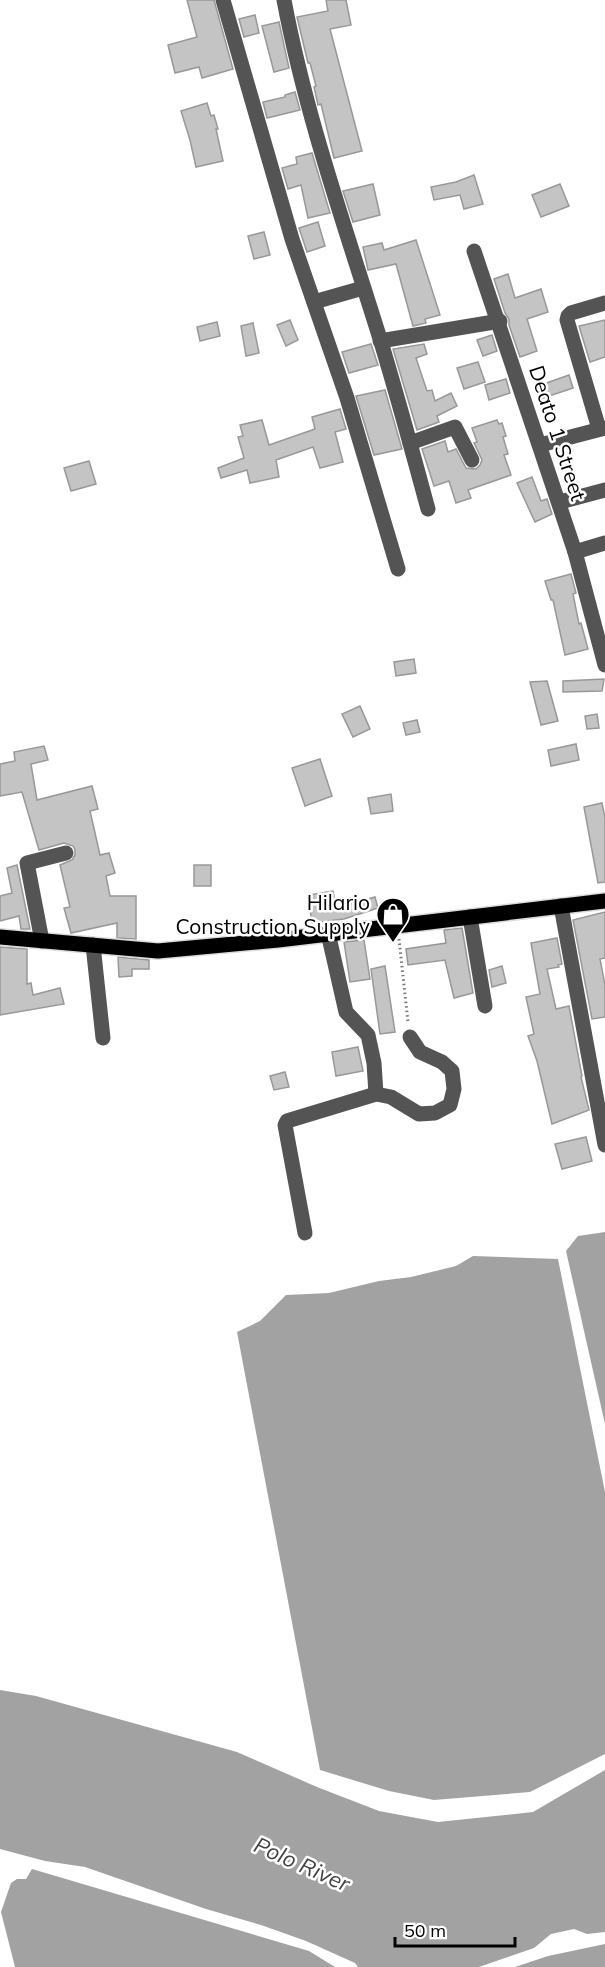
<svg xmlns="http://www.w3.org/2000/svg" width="605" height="1967" viewBox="0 0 605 1967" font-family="Mulish,sans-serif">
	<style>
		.water { fill: #a2a2a2 }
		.building { fill: #c4c4c4; stroke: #989898; stroke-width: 1.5 }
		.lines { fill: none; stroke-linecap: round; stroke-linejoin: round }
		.major-casing { stroke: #dbdbdb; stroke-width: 18 }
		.path { stroke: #767676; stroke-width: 3; stroke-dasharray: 1.5 3; stroke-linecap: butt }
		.minor { stroke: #545454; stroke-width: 15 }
		.major { stroke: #000; stroke-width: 15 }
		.labels { text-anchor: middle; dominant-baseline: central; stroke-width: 5; stroke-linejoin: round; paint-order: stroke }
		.street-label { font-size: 21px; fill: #000; stroke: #fff }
		.poi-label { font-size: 21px; fill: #000; stroke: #fff; text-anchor: end }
		.water-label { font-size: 22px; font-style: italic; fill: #434343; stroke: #fff }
	</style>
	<rect width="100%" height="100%" fill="#fff"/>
	<g class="water">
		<polygon points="605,1232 605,1424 566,1251 578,1236"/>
		<polygon points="473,1256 558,1259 605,1492 605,1754 530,1792 434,1800 389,1791 320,1770 237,1332 260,1321 286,1295 329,1293 379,1281 411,1277 456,1266"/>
		<polygon points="0,1690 36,1696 237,1752 317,1787 379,1811 438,1822 533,1812 605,1770 605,1932 587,1934 574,1929 551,1934 534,1948 479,1967 358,1967 355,1963 306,1941 261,1925 206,1909 85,1867 45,1861 0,1849"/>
		<polygon points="32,1869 309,1951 335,1967 15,1967 1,1912 11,1883 17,1879 26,1879"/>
		<polygon points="605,1944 605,1967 515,1967 548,1956"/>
	</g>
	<g class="building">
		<polygon points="187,0 214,0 233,69 202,78 199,67 175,73 168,45 197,37"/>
		<polygon points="326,0 346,0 351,25 330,29 362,151 334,158 321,104 318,105 314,87 316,86 310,63 308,63 297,17 328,11"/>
		<polygon points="255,15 259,33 244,37 239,19"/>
		<polygon points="279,22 289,68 274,72 262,26"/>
		<polygon points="295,92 300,110 267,118 263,102 285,97 285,95"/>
		<polygon points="207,103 211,116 214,115 218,129 216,129 223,161 196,167 190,140 181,111"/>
		<polygon points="312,153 330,213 308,218 301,185 288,189 282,168 297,164 296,157"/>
		<polygon points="474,175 483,204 464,209 460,195 434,200 431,187 456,182"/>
		<polygon points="373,184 380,215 353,222 343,191"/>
		<polygon points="560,184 569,206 541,217 532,195"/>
		<polygon points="318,222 325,246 307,252 299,228"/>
		<polygon points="264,232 270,255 254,259 248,236"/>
		<polygon points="416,240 440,315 425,319 426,323 413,326 396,264 368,270 363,247 382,243 384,250"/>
		<polygon points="508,274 515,298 541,289 548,312 527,319 537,351 520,357 509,325 509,319 505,313 494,279"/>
		<polygon points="290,320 298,340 286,346 277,325"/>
		<polygon points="605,320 605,357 590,362 579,326"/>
		<polygon points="217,322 220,336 200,341 197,327"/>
		<polygon points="253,323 259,353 246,356 241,326"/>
		<polygon points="492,335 497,351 483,356 477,340"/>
		<polygon points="371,344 378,365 349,373 342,352"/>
		<polygon points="424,344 427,354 416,358 427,391 432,390 435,401 451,393 457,406 437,416 439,422 417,430 393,349"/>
		<polygon points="478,362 485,382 464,389 457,368"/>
		<polygon points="569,375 573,388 543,398 538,386"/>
		<polygon points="506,379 510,393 489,400 485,385"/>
		<polygon points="385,390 402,449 374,455 356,396"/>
		<polygon points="340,409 346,429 335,432 343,462 320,468 313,447 276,460 279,477 250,483 247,470 221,478 218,468 244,458 238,437 243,436 240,425 262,420 269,445 315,429 312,417"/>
		<polygon points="497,420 499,424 502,423 506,436 503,437 508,454 504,455 511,475 468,490 471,498 456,503 449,481 434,486 422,449 445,441 448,452 456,449 466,468 476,469 480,465 482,460 474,443 477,442 472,428"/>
		<polygon points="89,461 96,484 71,491 64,468"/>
		<polygon points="532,477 541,501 547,499 552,514 535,522 517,483"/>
		<polygon points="571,574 576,593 573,594 579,624 581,623 588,649 565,655 553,600 551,600 545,581"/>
		<polygon points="414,659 416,673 396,676 394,662"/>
		<polygon points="604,679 602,691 563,692 563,681"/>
		<polygon points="547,681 558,721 541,725 530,682"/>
		<polygon points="360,706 370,729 353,737 342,714"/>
		<polygon points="597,714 599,728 587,729 585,716"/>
		<polygon points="417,720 420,732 406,735 403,723"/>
		<polygon points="576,744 579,760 551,766 548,750"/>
		<polygon points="44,746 48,760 31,764 37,800 92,786 98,809 90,811 100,855 109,853 115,873 106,876 110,896 136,896 136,939 117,938 117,923 71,933 64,908 70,907 60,865 72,860 75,855 75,850 73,846 64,843 39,850 22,792 0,796 0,764 15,761 14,752"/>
		<polygon points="320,759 332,796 305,806 292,768"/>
		<polygon points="391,794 393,811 371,814 368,798"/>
		<polygon points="602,803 605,818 605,882 598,883 584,807"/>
		<polygon points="17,865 30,929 21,929 19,916 0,921 0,896 12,893 7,868"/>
		<rect x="194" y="865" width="17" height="21"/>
		<polygon points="333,891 336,908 375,897 378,908 344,919 312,923 308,895"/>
		<polygon points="605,912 605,958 600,959 605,985 605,1017 592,1019 573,920"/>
		<polygon points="462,928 473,993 454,998 445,960 408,965 406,949 446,943 444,930"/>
		<polygon points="557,938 562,964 558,965 559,967 547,969 556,1009 569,1006 582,1076 581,1077 589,1110 552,1124 537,1061 528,1036 534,1034 526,997 540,994 531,943"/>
		<polygon points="364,940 370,979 350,982 344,942"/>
		<polygon points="0,947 27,949 27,984 31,983 33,995 60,988 64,1004 0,1015"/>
		<polygon points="118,957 149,960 149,969 132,969 132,976 119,977"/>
		<polygon points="385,966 395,1032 380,1034 371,969"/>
		<polygon points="502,966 506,983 492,987 489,970"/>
		<polygon points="358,1047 363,1071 336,1076 332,1052"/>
		<polygon points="285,1072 289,1087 274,1090 270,1076"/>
		<polygon points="586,1137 592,1161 562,1169 555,1144"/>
	</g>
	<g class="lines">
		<defs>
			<polyline id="major" points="0,937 158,951 278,940 605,901"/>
		</defs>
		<use href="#major" class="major-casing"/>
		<polyline class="path" points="399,939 408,1022"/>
		<g class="minor">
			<polyline points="223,0 292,239 347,398 398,569"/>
			<path d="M 284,0 C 306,117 346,229 381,342 C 398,398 413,454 428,509"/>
			<polyline points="474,251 575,552 605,665"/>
			<polyline points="314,302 363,288"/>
			<polyline points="380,341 500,321"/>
			<polyline points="599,429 567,320 568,316 571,313 605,303"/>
			<polyline points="410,443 455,427 472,460"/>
			<polyline points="540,445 605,428"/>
			<polyline points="560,502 605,490"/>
			<polyline points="575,552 605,543"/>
			<polyline points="561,906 605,1145"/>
			<polyline points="470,917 485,1006"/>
			<polyline points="328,933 346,1012 368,1035 374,1063 376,1094"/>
			<polyline points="42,941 27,863 66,853"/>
			<polyline points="93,945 103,1038"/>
			<polyline points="305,1233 285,1125 287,1121 376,1094 391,1097 419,1114 435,1113 450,1105 454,1089 452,1071 442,1062 420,1052 410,1037"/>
		</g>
		<use href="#major" class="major"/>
	</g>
	<defs>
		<symbol id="shop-pin" viewBox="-11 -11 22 30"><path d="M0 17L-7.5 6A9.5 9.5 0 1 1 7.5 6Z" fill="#000" stroke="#fff"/><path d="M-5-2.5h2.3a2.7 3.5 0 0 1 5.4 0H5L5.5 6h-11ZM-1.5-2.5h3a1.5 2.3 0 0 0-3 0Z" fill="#fff"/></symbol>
	</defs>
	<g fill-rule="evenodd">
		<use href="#shop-pin" x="374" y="895" width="38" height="52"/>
	</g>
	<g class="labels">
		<g class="street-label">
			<text transform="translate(558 433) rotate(72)">Deato 1 Street</text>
		</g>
		<g class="poi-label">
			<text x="370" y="902">Hilario<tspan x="370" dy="24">Construction Supply</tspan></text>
		</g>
		<g class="water-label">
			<text transform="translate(302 1864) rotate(24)">Polo River</text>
		</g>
	</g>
	<path d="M395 1937v9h120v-9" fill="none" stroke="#000000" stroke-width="3"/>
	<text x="404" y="1937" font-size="18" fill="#000000" stroke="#ffffff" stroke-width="4.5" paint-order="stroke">50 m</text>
</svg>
